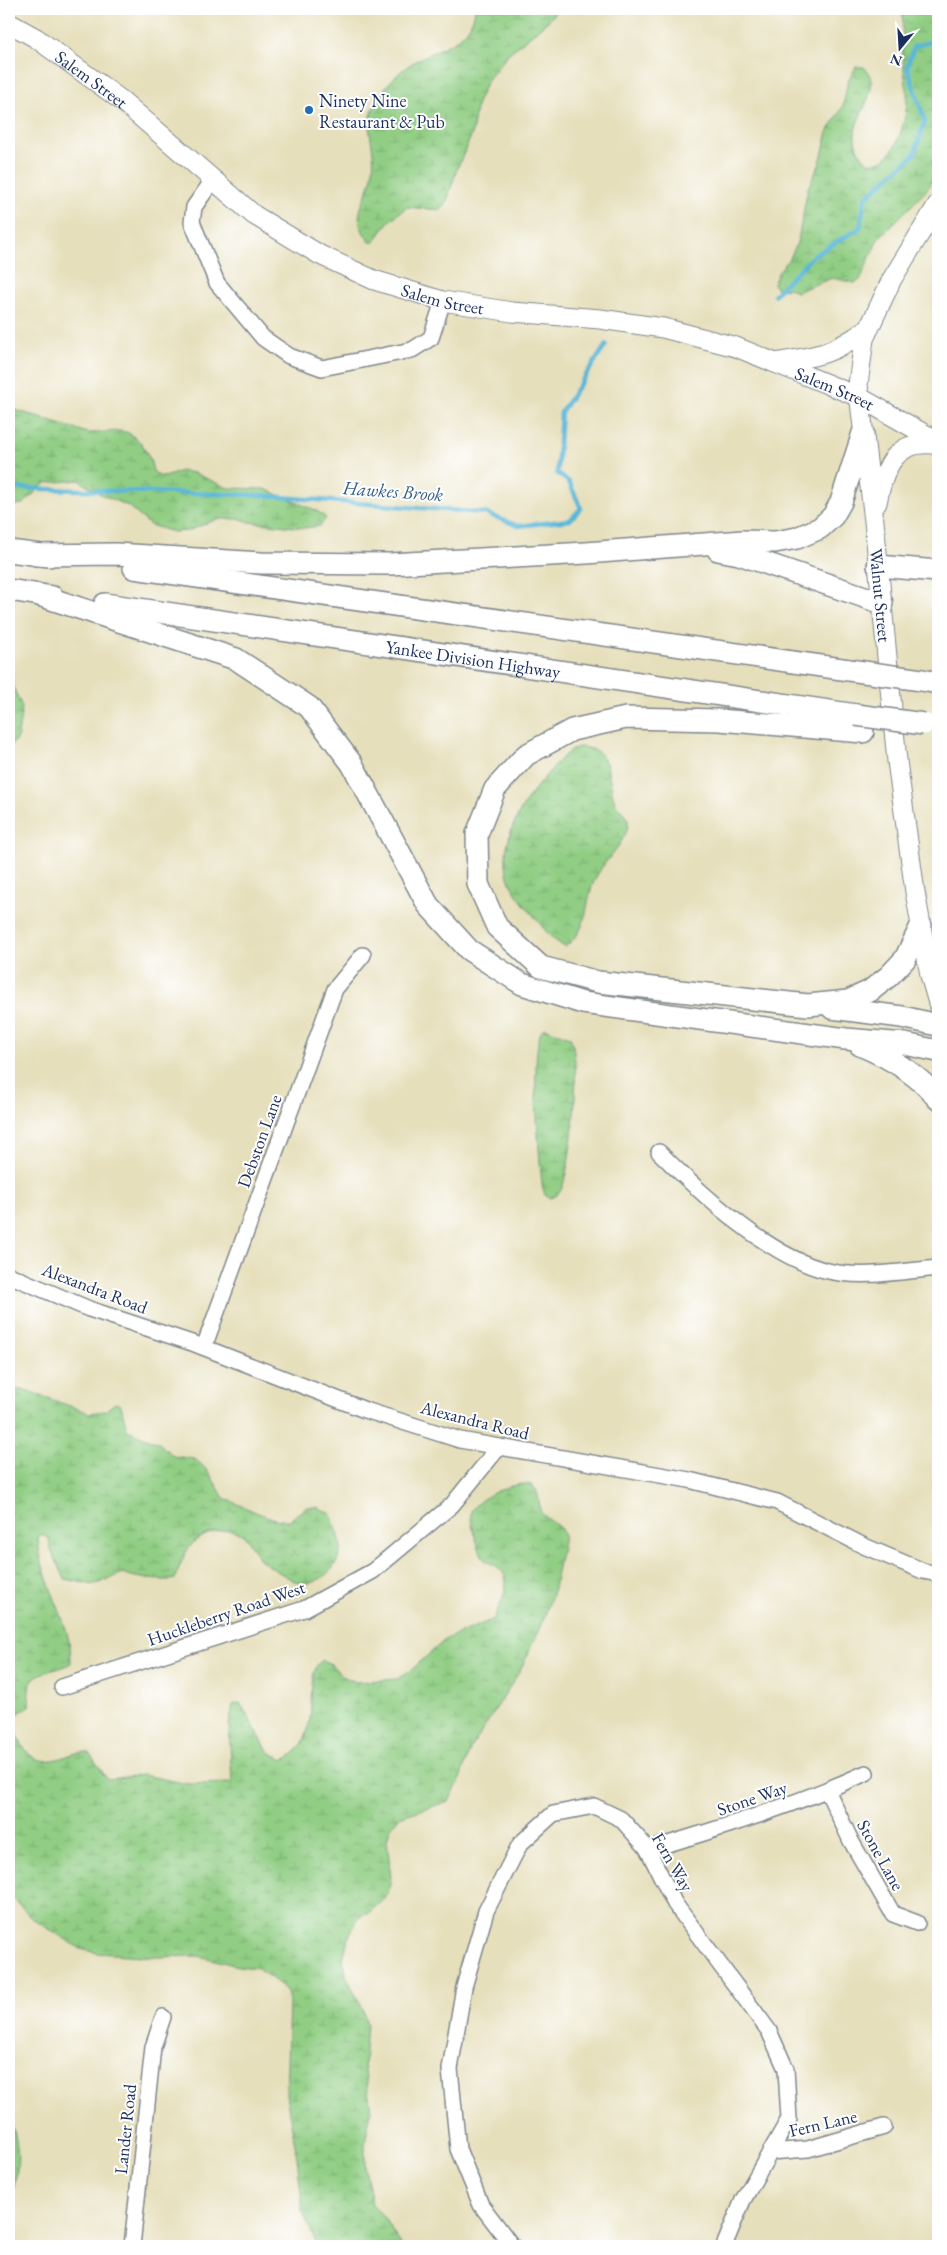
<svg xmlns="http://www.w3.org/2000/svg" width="947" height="2255" viewBox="0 0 947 2255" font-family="'EB Garamond',serif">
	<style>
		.wetland { fill: url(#wetland-marsh); stroke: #567e71 }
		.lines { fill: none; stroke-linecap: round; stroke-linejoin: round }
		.stream { stroke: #5ab7d8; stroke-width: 4.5 }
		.minor-casing { stroke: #80878c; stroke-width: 18 }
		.major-casing { stroke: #80878c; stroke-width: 21 }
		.highway-casing { stroke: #80878c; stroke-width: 24 }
		.minor { stroke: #fff; stroke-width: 15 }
		.major { stroke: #fff; stroke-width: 19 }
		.highway { stroke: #fff; stroke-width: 21 }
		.highway-bridge-casing { stroke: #80878c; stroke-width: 24; stroke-linecap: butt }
		.highway-bridge { stroke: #fff; stroke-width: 21 }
		.poi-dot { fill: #1f6fb2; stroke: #fff; stroke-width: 2 }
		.labels { text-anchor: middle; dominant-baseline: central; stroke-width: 4; stroke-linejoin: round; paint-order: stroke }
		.street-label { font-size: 18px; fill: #1b2f5e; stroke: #fff }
		.poi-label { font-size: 18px; fill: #1b2f5e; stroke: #fff; text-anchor: start }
		.water-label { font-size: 19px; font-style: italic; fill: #315f89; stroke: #fff }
	</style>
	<defs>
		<pattern id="wetland-marsh" width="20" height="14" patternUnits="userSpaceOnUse" patternTransform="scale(1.25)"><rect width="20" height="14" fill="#91ce84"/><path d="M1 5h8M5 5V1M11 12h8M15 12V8" fill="none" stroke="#7cb174"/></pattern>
	</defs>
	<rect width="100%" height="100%" fill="#fff"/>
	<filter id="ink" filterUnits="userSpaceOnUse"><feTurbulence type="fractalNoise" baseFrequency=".02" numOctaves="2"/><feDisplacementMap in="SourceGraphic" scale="10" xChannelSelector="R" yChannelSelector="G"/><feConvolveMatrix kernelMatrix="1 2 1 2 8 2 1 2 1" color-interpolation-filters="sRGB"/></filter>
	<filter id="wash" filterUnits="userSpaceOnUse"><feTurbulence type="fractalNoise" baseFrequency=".0096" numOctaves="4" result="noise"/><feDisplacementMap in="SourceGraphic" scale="20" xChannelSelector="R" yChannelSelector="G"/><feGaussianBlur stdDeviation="1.12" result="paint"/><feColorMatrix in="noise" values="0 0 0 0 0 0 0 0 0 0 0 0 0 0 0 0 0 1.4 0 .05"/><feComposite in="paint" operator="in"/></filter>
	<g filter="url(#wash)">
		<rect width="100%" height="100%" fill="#e6dfbb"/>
		<g class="wetland">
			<path d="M 475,9 L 597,9 L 589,11 L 556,11 L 548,21 L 508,54 L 487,81 L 477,103 L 472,134 L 457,169 L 446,204 L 441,210 L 407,207 L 389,221 L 374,242 L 370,242 C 348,215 366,204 372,176 C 379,141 358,130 380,95 C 389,81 404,67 419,59 C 443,46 471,41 475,9 Z"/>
			<path d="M 903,9 L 938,9 L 938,175 L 924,193 L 878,239 L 860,280 L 855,283 L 832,278 L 796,292 L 790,288 L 778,290 L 773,284 L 779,271 L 791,256 L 798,240 L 808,188 L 820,163 L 828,132 L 843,106 L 848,81 L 856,67 L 864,67 C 892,97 828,127 869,163 C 895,167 906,121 907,101 C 908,90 905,81 904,71 C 902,50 902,29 903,9 Z"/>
			<polygon points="9,408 88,433 121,431 129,433 142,444 150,459 153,471 159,476 165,477 181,471 194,473 228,488 265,489 317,511 326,518 320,526 304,528 250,522 241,519 217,519 188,531 173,532 150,525 128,506 102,495 79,480 45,483 23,504 9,506"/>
			<polygon points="9,643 13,687 22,707 18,735 15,741 9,746"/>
			<path d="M 578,747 C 616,747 605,781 616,804 C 620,811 628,814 628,823 C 629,838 606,859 599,872 C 582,898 593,927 565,947 C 551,940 543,927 533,915 C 524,904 512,891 508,877 C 498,842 523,801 545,777 C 556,765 563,753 578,747 Z"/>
			<path d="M 544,1028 L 570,1037 C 582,1058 572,1167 561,1190 C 558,1195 555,1197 549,1198 L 545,1195 L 542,1185 C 540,1160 528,1040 544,1028 Z"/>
			<path d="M 9,1388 L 31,1392 L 89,1413 L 105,1411 L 115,1403 L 121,1405 L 127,1430 L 159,1443 L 173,1456 L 195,1459 L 208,1471 L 224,1498 L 258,1513 L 278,1520 L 290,1520 L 306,1507 L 317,1507 L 330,1513 C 335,1525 343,1540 340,1553 C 337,1570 314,1589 297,1582 C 289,1579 265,1564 259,1558 C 253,1551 250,1542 244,1536 C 231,1524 202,1533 192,1544 C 183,1554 180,1567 175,1579 C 167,1582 131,1578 123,1573 L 94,1585 L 65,1579 L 50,1548 L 49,1538 L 41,1534 L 38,1538 C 40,1583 72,1619 71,1663 C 59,1672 30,1669 29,1690 C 28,1696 30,1700 29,1706 L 13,1717 C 12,1726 16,1735 21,1743 C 41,1781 74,1744 90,1754 C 93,1757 102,1773 108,1779 L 143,1775 L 189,1784 L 232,1783 L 229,1725 L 233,1705 L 240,1703 L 268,1751 L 283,1760 C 329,1740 298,1674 323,1660 L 330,1663 L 342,1676 L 356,1682 L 398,1679 L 409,1672 L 446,1639 L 494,1619 C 499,1605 514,1582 500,1569 C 496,1564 488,1564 484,1559 C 479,1551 469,1520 471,1512 C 475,1498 523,1476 534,1487 C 540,1493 538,1505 541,1513 L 561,1529 L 564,1536 L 554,1588 L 544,1618 L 521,1669 L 470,1750 L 459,1782 L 449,1801 L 399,1817 L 391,1827 L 387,1839 L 391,1878 L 388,1895 L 370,1912 L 362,1914 L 350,1933 L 343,1958 L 347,1978 L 362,2008 L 367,2024 L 364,2064 L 371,2111 L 365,2142 L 365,2167 L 372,2204 L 382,2215 L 402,2246 L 320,2246 L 315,2240 L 303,2212 L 297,2157 L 286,2095 L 289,2002 L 287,1992 L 282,1986 L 257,1968 L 238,1966 L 199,1956 L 157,1957 L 97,1953 L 81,1949 L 33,1919 L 9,1894 Z"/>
			<path d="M 9,2118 C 21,2144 20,2174 9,2200 Z"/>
		</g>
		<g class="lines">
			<g class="stream">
				<polyline points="774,295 813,256 860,228 865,198 914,155 925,121 907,67 914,46 938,40"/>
				<polyline points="9,488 255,495 485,513 518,526 570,520 581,508 569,482 557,473 561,412 606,345"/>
			</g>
		</g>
	</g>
	<g filter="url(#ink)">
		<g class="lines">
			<defs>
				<g id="minor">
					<polyline points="213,180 194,207 192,222 217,283 263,338 289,356 322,368 412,350 431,338 443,301"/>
					<path d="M 659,1152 C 701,1194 770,1258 828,1271 C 863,1279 903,1271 938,1268"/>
					<polyline points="9,1275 89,1309 195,1344 365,1410 460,1440 689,1480 777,1502 864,1546 923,1571 938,1574"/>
					<polyline points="204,1347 335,989 363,955"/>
					<polyline points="62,1687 304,1609 373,1571 452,1505 499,1447"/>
					<polyline points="827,1790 851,1841 893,1914 917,1923"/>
					<path d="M 648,1850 C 722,1828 795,1805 866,1773"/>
					<polyline points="770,2152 808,2149 884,2127"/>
					<polyline points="132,2246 153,2047 163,2017"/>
					<polyline points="512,2246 481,2205 458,2149 450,2069 464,1987 486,1911 520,1844 553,1814 594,1806 621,1819 647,1848 675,1904 769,2031 786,2069 789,2119 743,2200 724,2246"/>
				</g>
				<g id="major">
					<path id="s1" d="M 9,23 L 36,38 L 121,100 L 254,215 L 320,255 L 374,280 L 443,301 L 512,312 L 600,319 L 663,328 L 736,347 L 859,397 L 926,435 L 938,439"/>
					<path id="s2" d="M 938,204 L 892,279 L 864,339 L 858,385 L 874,521 L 897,761 L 915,892 L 930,975 L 938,1003"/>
					<path d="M 775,363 C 819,356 834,354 870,327"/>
					<path d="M 877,503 C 884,467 896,437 938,445"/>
				</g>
				<g id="highway">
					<polyline points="718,550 739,554 882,603"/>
					<polyline points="9,551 49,556"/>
					<polyline points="36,555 116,554 261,563 390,564 586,553 743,541 775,542 797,538 820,528 833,516 841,502 863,433"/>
					<polyline points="878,566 938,571"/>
					<polyline points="134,568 849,670"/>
					<polyline points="9,590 53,597"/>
					<polyline points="39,595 236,659 309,707 352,764 428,905 469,950 522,984 583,1003 846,1039 905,1044 938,1051"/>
					<path id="s3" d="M 105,604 L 856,715"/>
					<polyline points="922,680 938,683"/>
					<polyline points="863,732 719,720 626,718 572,730 526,755 495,789 477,834 478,884 497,927 541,967 598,982 808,1005 848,1001 870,991 889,976 905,959 921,926"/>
					<polyline points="832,1008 902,1017 938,1025"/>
					<path d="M 860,1045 C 889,1057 918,1074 938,1099"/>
				</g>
			</defs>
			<use href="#minor" class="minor-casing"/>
			<use href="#major" class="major-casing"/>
			<use href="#highway" class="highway-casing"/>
			<use href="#minor" class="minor"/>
			<use href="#major" class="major"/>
			<use href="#highway" class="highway"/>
			<defs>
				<g id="highway-bridge">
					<polyline points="849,670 922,680"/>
					<polyline points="856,715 924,724"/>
				</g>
			</defs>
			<use href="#highway-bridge" class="highway-bridge-casing"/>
			<use href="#highway-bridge" class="highway-bridge"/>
		</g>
	</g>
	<circle class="poi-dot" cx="309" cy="110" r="5"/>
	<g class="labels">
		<g class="street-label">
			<text stroke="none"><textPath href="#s1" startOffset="100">Salem Street</textPath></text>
			<text stroke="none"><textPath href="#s1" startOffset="520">Salem Street</textPath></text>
			<text stroke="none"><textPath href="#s1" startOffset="925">Salem Street</textPath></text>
			<text stroke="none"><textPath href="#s2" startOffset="412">Walnut Street</textPath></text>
			<text stroke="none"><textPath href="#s3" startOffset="372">Yankee Division Highway</textPath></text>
			<text transform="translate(259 1141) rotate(-70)">Debston Lane</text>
			<text transform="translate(95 1288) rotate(21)">Alexandra Road</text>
			<text transform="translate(475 1420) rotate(14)">Alexandra Road</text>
			<text transform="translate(226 1613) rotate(-19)">Huckleberry Road West</text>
			<text transform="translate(752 1798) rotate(-19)">Stone Way</text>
			<text transform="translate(881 1855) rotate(61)">Stone Lane</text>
			<text transform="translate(673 1862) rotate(60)">Fern Way</text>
			<text transform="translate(823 2123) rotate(-13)">Fern Lane</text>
			<text transform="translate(125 2129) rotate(-84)">Lander Road</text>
		</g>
		<g class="poi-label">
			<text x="319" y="100">Ninety Nine<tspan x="319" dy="21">Restaurant &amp; Pub</tspan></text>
		</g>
		<g class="water-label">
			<text transform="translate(393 491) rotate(4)">Hawkes Brook</text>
		</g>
	</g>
	<rect width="947" height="2255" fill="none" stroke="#fff" stroke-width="30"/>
	<g transform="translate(900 48) rotate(198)" stroke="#ffffff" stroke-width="4" paint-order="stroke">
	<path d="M0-4L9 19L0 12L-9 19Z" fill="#1b2f5e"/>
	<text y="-8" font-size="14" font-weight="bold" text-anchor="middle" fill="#1b2f5e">N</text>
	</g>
</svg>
